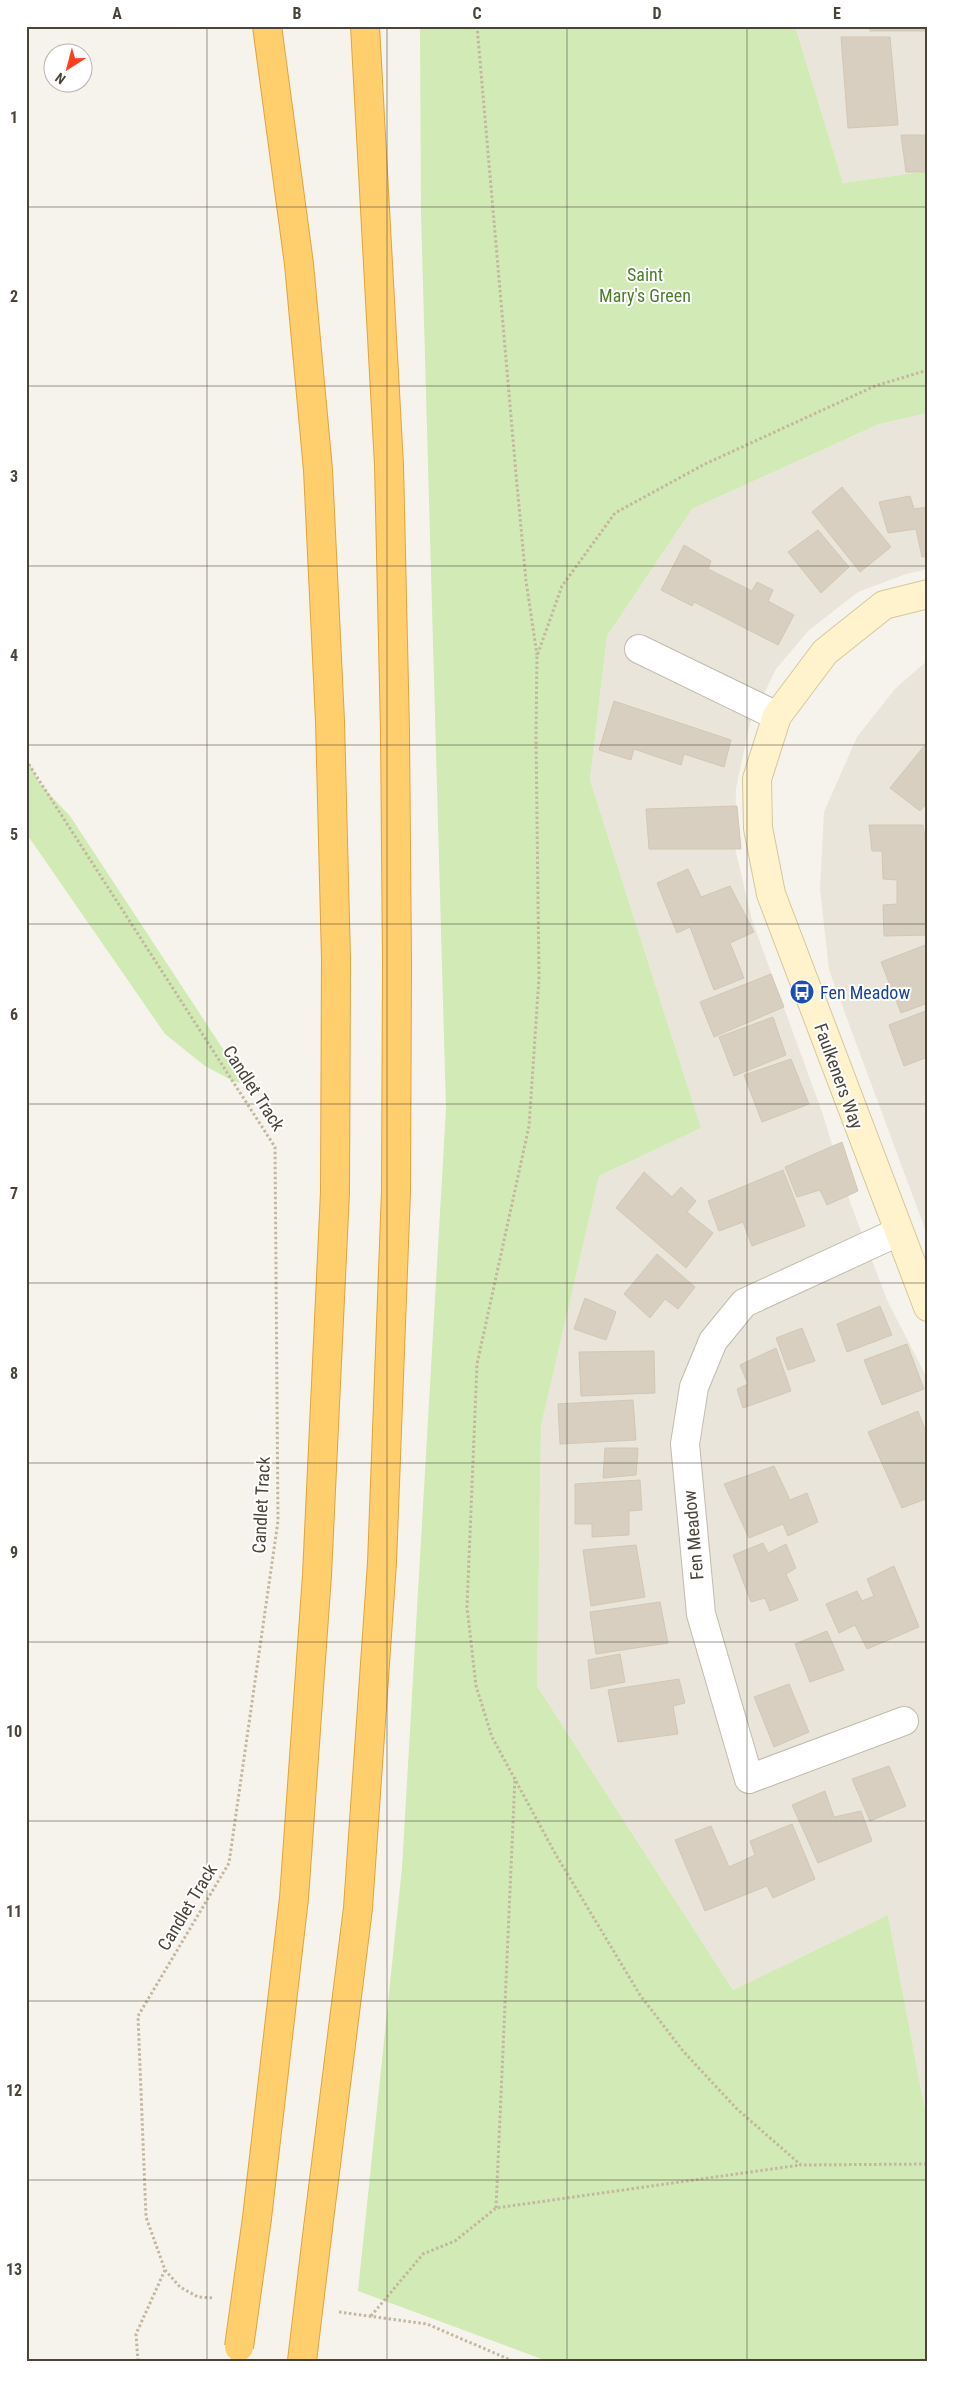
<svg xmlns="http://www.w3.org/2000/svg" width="954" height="2387" viewBox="0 0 954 2387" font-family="'Roboto Condensed',sans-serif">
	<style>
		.residential { fill: #eae5da }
		.green { fill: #d2eab5 }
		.building { fill: #d8cfc1; stroke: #d3c7b4 }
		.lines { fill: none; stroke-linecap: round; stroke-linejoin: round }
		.street-casing { stroke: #c2bbae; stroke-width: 30 }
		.secondary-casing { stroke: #d6c79b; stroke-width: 30 }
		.highway-casing { stroke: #e0a43c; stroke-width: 30 }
		.path { stroke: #c4b79f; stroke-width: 3; stroke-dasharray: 2.5 2.5; stroke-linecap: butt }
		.street { stroke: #fff; stroke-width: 28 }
		.secondary { stroke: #fff3cd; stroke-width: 28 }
		.highway { stroke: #ffcf6e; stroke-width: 28 }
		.highway-bridge-casing { stroke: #e0a43c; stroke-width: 30; stroke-linecap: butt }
		.highway-bridge { stroke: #ffcf6e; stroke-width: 28 }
		.grid { fill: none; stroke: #4b4439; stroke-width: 1; stroke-opacity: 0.55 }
		.labels { text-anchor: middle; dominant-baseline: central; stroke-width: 4; stroke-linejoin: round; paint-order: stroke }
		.park-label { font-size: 18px; fill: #4a7f2a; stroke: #fff }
		.transit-label { font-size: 18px; fill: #164399; stroke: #fff; text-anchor: start }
		.street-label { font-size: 18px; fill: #4b4439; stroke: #fff }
		.neatline { fill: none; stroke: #4b4439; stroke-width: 2 }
		.grid-label { font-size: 16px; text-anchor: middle; font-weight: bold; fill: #4b4439 }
	</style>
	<rect width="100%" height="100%" fill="#f6f3ec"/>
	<g class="residential">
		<polygon points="795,26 928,26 928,171 843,183"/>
		<polygon points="928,413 928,569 906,574 858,592 808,631 776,669 750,723 736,788 735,848 752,920 822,1112 850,1202 887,1300 928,1380 928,2126 888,1915 733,1990 537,1686 541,1426 599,1176 701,1128 590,780 607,636 692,509 879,424"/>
		<polygon points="928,660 928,1237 829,970 820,889 824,812 857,737 895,689"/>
	</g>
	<g class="green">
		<polygon points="420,26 795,26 843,183 928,171 928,413 879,424 692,509 607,636 590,780 701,1128 599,1176 541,1426 537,1686 733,1990 888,1915 928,2126 928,2361 547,2361 358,2291 402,1868 446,1109 421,214"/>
		<polygon points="26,756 39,783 70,816 246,1084 233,1081 205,1066 165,1034 26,833"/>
	</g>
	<g class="building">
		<rect x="870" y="26" width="58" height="5"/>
		<polygon points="841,37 890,37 898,125 848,128"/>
		<polygon points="901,135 928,135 928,172 906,172"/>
		<polygon points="842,487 891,547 860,572 812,512"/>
		<polygon points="910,496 914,509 928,507 928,556 922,557 916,529 888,533 879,502"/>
		<polygon points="818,530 849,567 821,593 788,552"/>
		<polygon points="684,545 711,561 708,569 752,591 757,582 773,590 768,601 794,615 778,645 694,602 692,606 661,590"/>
		<polygon points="614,701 731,740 724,767 684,754 681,765 634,749 631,760 599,750"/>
		<polygon points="925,745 928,747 928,802 920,811 890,788"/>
		<polygon points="737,806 741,849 649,849 646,809"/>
		<polygon points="869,825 923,825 928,858 928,935 884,936 883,905 897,904 897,880 883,879 882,851 872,851"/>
		<polygon points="688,869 701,897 730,886 754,932 730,943 744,978 714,990 690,927 677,933 657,883"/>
		<polygon points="928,944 928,1003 901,1013 881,962"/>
		<polygon points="771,974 784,1007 714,1037 700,1002"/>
		<polygon points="928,1010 928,1057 904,1066 889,1025"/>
		<polygon points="773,1017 786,1055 734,1076 719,1037"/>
		<polygon points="791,1059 809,1104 762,1122 744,1075"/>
		<polygon points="842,1142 858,1191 827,1205 820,1190 797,1197 785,1167"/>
		<polygon points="783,1170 805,1226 752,1246 743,1222 719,1231 708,1201"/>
		<polygon points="644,1172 672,1197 681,1187 696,1201 687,1212 713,1233 686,1268 616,1208"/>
		<polygon points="657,1254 695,1287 678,1309 665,1299 650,1318 624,1294"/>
		<polygon points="585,1298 616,1312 606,1340 574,1329"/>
		<polygon points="880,1306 892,1335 847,1352 837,1324"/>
		<polygon points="802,1328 815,1361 788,1370 776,1338"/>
		<polygon points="907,1344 924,1389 882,1405 864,1360"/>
		<polygon points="776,1348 791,1391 743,1408 737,1389 748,1384 740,1365"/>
		<polygon points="654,1351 655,1393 581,1396 579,1352"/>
		<polygon points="633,1400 636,1440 560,1444 558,1404"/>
		<polygon points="918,1411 928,1437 928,1498 902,1508 868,1432"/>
		<polygon points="605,1448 638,1448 636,1475 603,1478"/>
		<polygon points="774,1466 790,1500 807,1493 818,1522 788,1536 783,1524 749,1538 724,1484"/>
		<polygon points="640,1480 642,1510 629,1511 629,1535 592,1537 592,1524 575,1524 575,1484"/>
		<polygon points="763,1543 768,1553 786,1544 796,1568 786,1574 798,1600 770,1611 765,1598 751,1602 733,1555"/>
		<polygon points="636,1545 645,1597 591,1606 583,1550"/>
		<polygon points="894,1566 919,1627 867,1649 855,1625 839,1633 826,1604 857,1591 862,1601 874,1596 867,1579"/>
		<polygon points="660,1602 668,1643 596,1654 590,1612"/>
		<polygon points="827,1631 844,1670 810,1682 795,1644"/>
		<polygon points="620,1654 625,1682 591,1689 588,1660"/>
		<polygon points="679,1679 685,1703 673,1706 678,1734 618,1742 608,1690"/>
		<polygon points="789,1684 809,1732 774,1747 754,1697"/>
		<polygon points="889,1766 906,1806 870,1821 852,1779"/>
		<polygon points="825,1791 834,1817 861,1811 872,1841 818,1863 792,1805"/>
		<polygon points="792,1824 815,1879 773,1898 767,1886 705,1911 675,1840 711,1826 729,1867 755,1855 750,1841"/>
	</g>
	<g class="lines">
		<defs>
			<g id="street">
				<polyline points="639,649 777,716"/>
				<polyline points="898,1232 744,1303 713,1341 694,1387 685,1444 701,1614 749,1779 904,1721"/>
			</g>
			<polyline id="secondary" points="928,594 884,605 825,652 777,716 757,779 758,828 771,894 928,1307"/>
			<g id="highway">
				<polyline points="257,2218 294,1898 317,1575 335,1192 336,959 330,721 318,470 299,264 267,26"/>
				<polyline points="318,2228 358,1908 382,1563 396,1191 397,963 395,731 389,465 365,26"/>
			</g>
		</defs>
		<use href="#street" class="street-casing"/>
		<use href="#secondary" class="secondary-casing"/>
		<use href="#highway" class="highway-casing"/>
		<g class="path">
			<polyline points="477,26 516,474 526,581 537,655"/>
			<polyline points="928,370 875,386 705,464 615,513 562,586 537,656 536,737 539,978 529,1126 477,1364 467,1607 476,1686 492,1737 556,1855 640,1995 683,2051 737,2109 801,2165 928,2164"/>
			<polyline points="26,760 275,1147 278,1521 229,1863 138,2016 146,2217 165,2270 180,2287 198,2297 214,2298"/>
			<polyline points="496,2208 515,1777"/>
			<polyline points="339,2312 427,2324 513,2361"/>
			<polyline points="371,2316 423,2254 455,2241 496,2208 800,2165"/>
			<polyline points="138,2361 136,2334 165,2270"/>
		</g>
		<use href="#street" class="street"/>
		<use href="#secondary" class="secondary"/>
		<use href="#highway" class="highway"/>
		<defs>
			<g id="highway-bridge">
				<polyline points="239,2347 257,2218"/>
				<polyline points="302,2361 318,2228"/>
			</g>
		</defs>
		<use href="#highway-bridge" class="highway-bridge-casing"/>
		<use href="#highway-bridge" class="highway-bridge"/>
	</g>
	<path class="grid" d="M 207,26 L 207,2361M 387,26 L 387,2361M 567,26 L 567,2361M 747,26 L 747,2361M 26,207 L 928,207M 26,386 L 928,386M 26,566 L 928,566M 26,745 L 928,745M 26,924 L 928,924M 26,1104 L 928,1104M 26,1283 L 928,1283M 26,1463 L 928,1463M 26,1642 L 928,1642M 26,1821 L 928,1821M 26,2001 L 928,2001M 26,2180 L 928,2180"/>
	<defs>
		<symbol id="bus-disc" viewBox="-11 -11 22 22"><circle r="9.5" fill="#1a4fb4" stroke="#fff"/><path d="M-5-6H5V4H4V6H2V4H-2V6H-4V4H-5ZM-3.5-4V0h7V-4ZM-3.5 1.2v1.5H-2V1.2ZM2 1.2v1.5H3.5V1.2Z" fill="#fff"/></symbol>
	</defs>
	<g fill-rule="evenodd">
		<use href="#bus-disc" x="788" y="978" width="28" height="28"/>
	</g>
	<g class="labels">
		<g class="park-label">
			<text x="645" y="274">Saint<tspan x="645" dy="21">Mary's Green</tspan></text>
		</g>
		<g class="transit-label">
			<text x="820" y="992">Fen Meadow</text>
		</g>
		<g class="street-label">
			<text transform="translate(839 1076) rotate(70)">Faulkeners Way</text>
			<text transform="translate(254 1088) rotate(57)">Candlet Track</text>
			<text transform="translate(261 1505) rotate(-87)">Candlet Track</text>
			<text transform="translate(693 1535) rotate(-95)">Fen Meadow</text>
			<text transform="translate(187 1907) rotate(-59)">Candlet Track</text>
		</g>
	</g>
	<rect width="954" height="2387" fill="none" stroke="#ffffff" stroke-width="55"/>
	<g transform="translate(68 68) rotate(216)"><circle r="24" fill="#ffffff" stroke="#b7b4b0"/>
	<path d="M0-4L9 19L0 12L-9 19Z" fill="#fc3f1d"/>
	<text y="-8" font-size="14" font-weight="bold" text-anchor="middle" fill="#4b4439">N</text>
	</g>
	<rect x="28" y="28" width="898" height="2332" class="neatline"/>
	<g class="grid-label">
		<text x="117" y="19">A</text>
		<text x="297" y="19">B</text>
		<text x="477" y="19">C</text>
		<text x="657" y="19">D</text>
		<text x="837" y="19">E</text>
		<text x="14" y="123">1</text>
		<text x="14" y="302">2</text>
		<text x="14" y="482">3</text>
		<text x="14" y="661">4</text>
		<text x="14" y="840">5</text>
		<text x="14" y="1020">6</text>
		<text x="14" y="1199">7</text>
		<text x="14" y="1379">8</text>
		<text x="14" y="1558">9</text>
		<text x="14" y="1737">10</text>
		<text x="14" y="1917">11</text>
		<text x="14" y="2096">12</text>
		<text x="14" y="2275">13</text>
	</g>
</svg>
